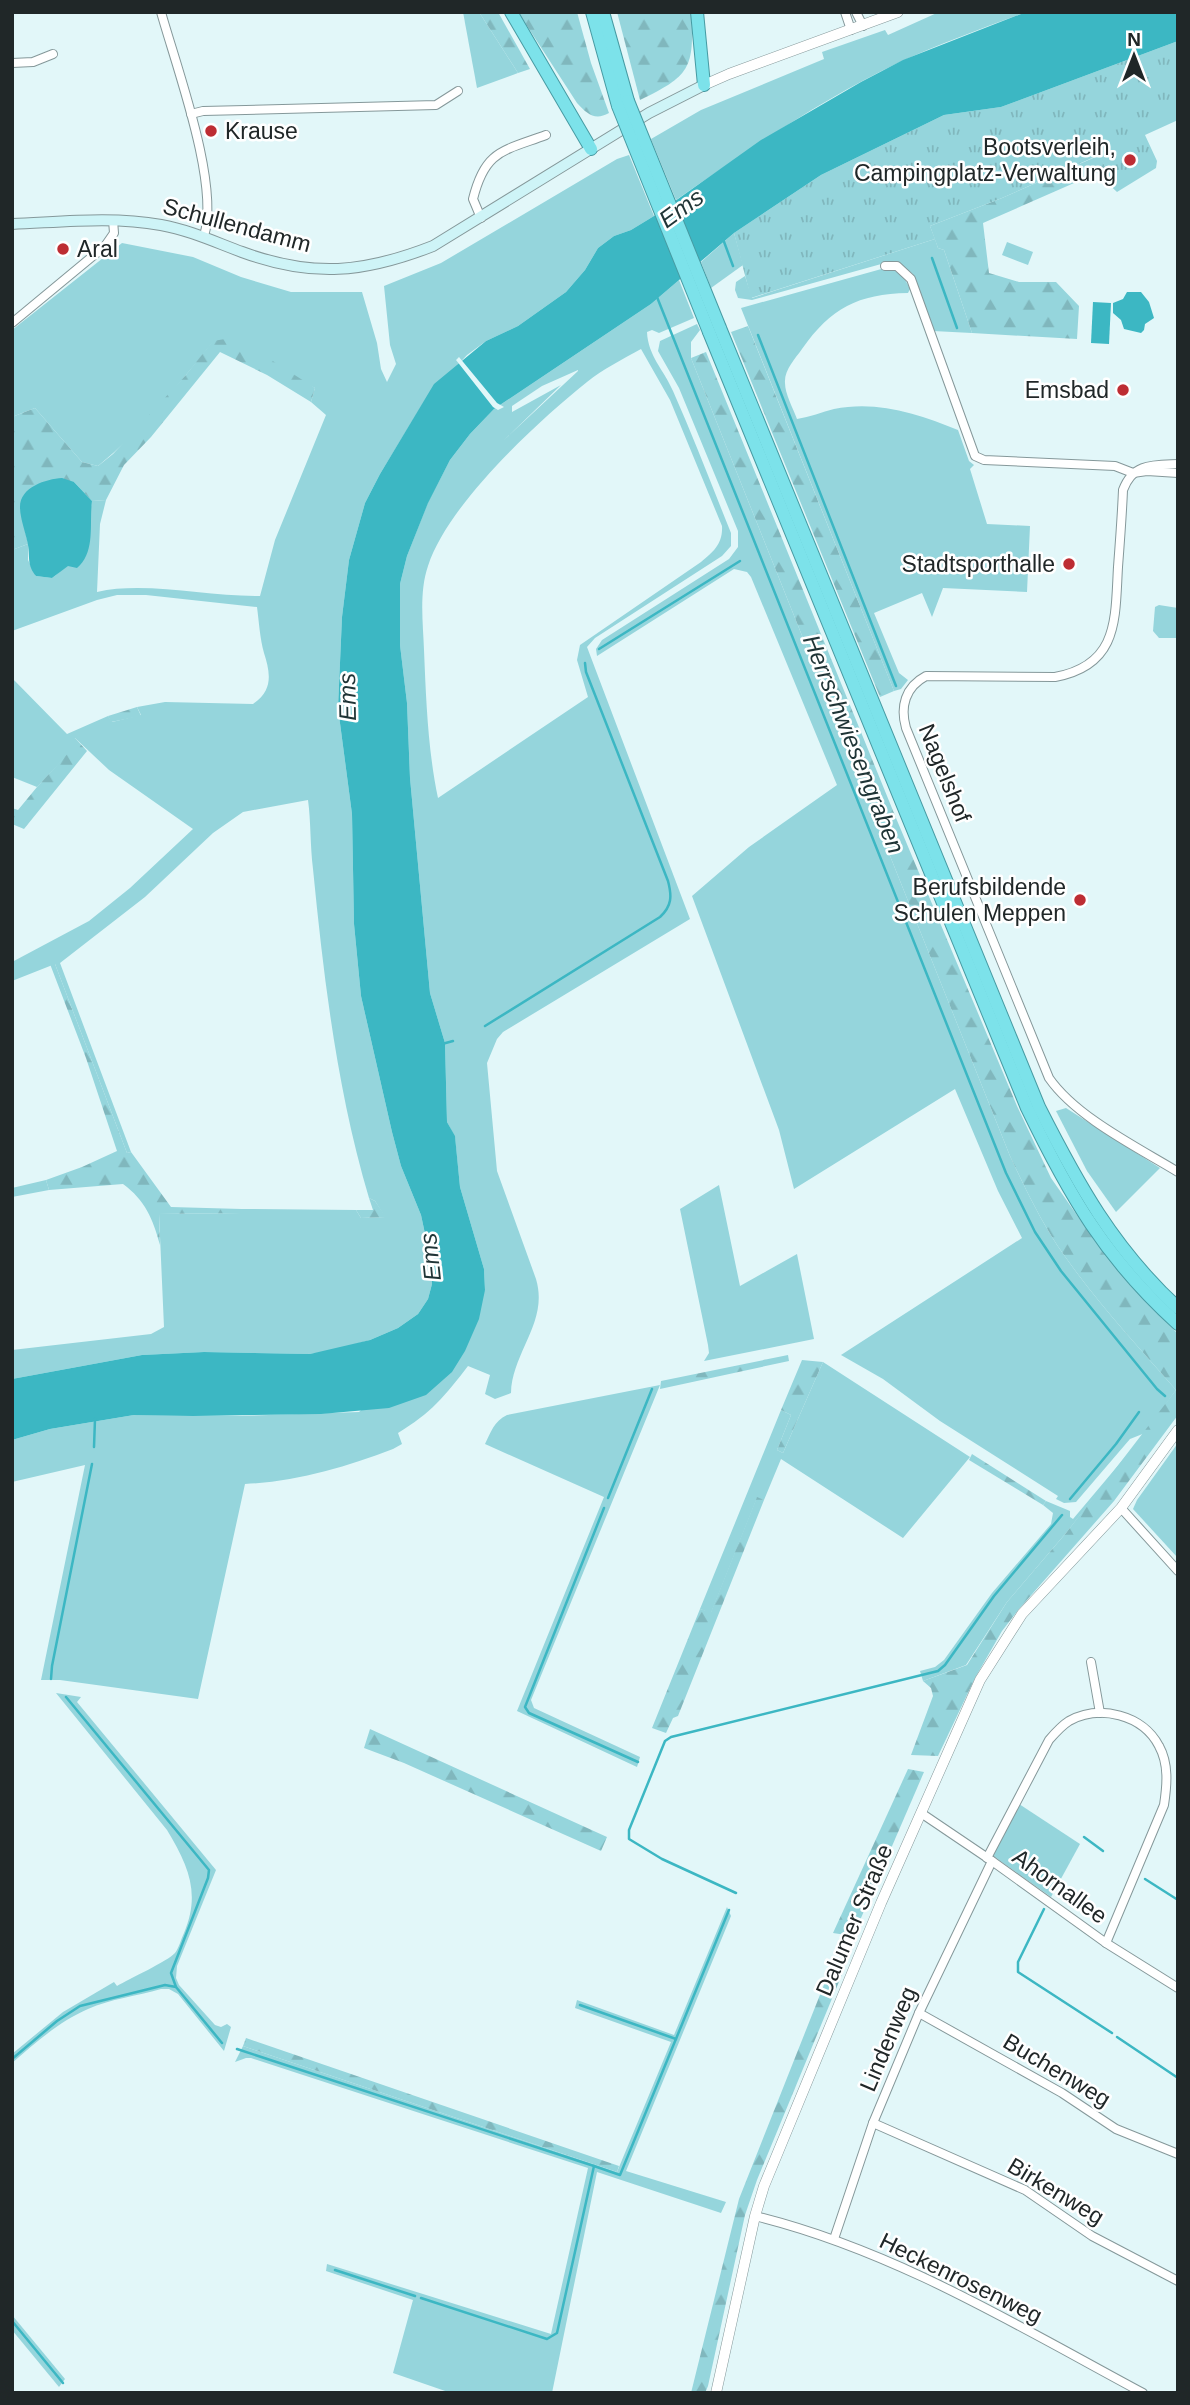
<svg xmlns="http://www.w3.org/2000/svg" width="1190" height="2405" viewBox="0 0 1190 2405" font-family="Arial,sans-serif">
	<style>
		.grass { fill: #95d5dc; fill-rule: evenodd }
		.forest { fill: url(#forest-firs) }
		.park { fill: url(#park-tufts) }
		.water { fill: #3cb7c3 }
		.pier { fill: #e2f7f9 }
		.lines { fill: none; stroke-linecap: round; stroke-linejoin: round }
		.stream { stroke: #3cb7c3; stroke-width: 2.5 }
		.minor-casing { stroke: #85989a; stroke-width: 10 }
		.tertiary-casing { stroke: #85989a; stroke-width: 11 }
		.secondary-casing { stroke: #85989a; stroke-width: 12 }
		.trunk-casing { stroke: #479ba3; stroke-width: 14 }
		.minor { stroke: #fff; stroke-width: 8 }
		.tertiary { stroke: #fff; stroke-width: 10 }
		.secondary { stroke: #cef4f7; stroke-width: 10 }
		.trunk { stroke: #7ce2ea; stroke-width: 12 }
		.trunk-bridge-casing { stroke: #479ba3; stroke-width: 14; stroke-linecap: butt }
		.trunk-bridge { stroke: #7ce2ea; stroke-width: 12 }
		.poi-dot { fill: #bd2d33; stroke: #fff; stroke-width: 2.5 }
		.labels { text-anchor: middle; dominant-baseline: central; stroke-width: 5; stroke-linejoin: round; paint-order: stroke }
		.poi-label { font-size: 23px; fill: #202728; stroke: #fff; text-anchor: end }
		.street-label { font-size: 23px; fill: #202728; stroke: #fff }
		.water-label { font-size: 24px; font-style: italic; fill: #1f3436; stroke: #fff }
	</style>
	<defs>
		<pattern id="forest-firs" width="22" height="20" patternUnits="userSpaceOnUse" patternTransform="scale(1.75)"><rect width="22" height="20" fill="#95d5dc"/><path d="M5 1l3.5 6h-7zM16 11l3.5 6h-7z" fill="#80b7bd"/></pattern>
		<pattern id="park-tufts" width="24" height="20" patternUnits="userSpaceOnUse" patternTransform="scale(1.75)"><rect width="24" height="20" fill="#95d5dc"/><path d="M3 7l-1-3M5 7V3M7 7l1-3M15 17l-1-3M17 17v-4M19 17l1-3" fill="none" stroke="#80b7bd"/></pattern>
	</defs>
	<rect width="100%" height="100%" fill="#e2f7f9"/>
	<g class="grass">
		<polygon points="463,12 479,12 518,73 477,88"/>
		<path d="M 939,12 L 1026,12 C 984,28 941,43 900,62 C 820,100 748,150 676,200 L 651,139 L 701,110 L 824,59 L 822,52 L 885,30 L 888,35 Z"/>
		<path d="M 629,155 L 654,216 L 631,230 L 614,236 L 598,248 L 585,270 L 566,292 L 518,326 L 486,341 L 467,355 L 425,400 L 380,474 L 365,503 L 349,560 L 342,617 L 338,708 L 352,814 L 354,924 L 361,996 L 392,1132 L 401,1166 L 421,1215 L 430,1257 L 432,1284 L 428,1299 L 418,1314 L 398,1328 L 370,1340 L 331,1351 L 310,1354 L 204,1352 L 142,1355 L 12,1379 L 12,1350 L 151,1334 L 164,1327 L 159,1214 L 241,1213 L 242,1209 L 356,1210 L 361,1218 L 385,1217 L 375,1201 L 369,1198 C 337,1090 324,980 313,869 C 310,846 311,822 308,800 L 243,812 L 213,833 L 145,897 L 60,963 L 131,1152 L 127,1153 L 55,964 L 12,981 L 12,962 L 89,921 L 130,888 L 193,829 L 109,770 L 75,738 L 72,750 L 37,787 L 12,777 L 12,678 L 67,734 L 108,716 L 112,722 L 141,715 L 137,707 L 165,702 L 253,704 C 274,690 270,672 264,653 C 260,639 259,622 257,607 L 146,595 L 117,595 L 97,600 L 12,631 L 12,550 L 28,544 L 28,560 L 36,576 L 52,578 C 75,563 88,528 92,501 L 106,500 L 100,524 L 97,592 C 146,581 208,597 260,596 L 275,540 L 326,415 L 311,402 L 315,388 L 213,342 C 178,385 141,431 98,466 L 82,462 L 35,408 L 12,417 L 12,330 L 122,243 L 193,257 L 241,277 L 291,292 L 362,292 L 377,343 L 381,369 L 387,382 L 396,364 L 390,345 L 384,286 L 441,263 L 617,159 Z"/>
		<polygon points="734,233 743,265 711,288 701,262"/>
		<polygon points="935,239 938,248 944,250 972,333 933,331 913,274 901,265 892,261 752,300 738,298 735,290 736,282 745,276 752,298"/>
		<polygon points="1007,242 1033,252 1028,265 1002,255"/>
		<path d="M 885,268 C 897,269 905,277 910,289 L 908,293 C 858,294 831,308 802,349 C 795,359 784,370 785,383 C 785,394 793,408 797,419 C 810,417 822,412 834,409 C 877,400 919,414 958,430 L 969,461 L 974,465 L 970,469 L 987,524 L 1030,526 L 1027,592 L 943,588 L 932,617 L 922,593 L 874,613 L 899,673 L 908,680 L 901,689 L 894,691 L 741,308 Z"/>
		<path d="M 679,280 L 694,318 L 659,333 L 652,330 L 647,332 C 648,356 664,370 673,391 C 694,438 712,486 731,533 L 731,546 L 722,556 L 595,638 L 587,647 L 690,919 L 503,1032 L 497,1039 L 487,1063 L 497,1171 L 536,1279 C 549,1322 512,1352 511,1393 L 495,1399 L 485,1394 L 490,1375 L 468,1366 C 445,1396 431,1413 398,1433 L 402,1444 L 393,1449 C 346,1467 296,1482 245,1484 L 198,1699 L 60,1680 L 41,1680 L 85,1465 L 12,1482 L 12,1440 L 50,1429 L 134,1415 L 242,1416 L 359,1412 L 485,1290 L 484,1269 L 460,1187 L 455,1137 L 447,1122 L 445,1043 L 430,993 L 410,778 L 407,703 L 400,645 L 400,584 L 407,556 L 428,502 L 450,460 L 470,434 L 494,409 L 651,304 ZM 641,349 L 670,400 L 722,526 C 723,544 713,552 701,562 L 580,645 L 577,660 L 588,697 L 438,798 C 428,751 426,699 424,650 C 423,623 419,592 428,566 C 448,504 536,423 587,382 C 603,369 623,359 641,349 ZM 578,370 L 578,371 L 503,441 L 561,385 L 512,412 L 512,406 L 542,386 Z"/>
		<path d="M 697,324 L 700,330 L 691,342 L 691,358 L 1010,1156 C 1024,1186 1039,1217 1057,1245 C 1092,1297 1136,1344 1176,1390 L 1145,1433 L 1130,1439 L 1076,1502 L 1064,1503 L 1056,1499 L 1058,1496 L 940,1421 L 883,1379 L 841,1355 L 1022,1238 L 998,1191 L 955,1089 L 794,1189 L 779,1130 L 692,896 L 749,847 L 837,785 L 751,577 L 747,572 L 734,569 L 597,656 L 596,649 L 602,640 L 729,559 L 738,547 L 738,531 L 679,388 L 658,351 L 660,341 Z"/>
		<polygon points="1159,605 1178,608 1178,638 1159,638 1153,631 1155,607"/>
		<polygon points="1066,1108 1160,1168 1116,1212 1087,1171 1056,1111"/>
		<polygon points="46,1180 49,1190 12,1197 12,1188"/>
		<polygon points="719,1185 740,1286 797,1254 814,1339 704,1361 709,1353 708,1345 680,1209"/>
		<polygon points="823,1362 970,1457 903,1538 781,1459 764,1500 757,1498 711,1613 700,1609 781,1410 791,1415 777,1450 783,1453"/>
		<path d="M 660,1385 L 531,1700 L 534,1708 L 640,1757 L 637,1767 L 517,1711 L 604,1497 L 485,1444 C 491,1432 494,1421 507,1415 Z"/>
		<polygon points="1137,1443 1066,1533 1007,1602 966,1665 923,1681 920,1671 935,1667 944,1660 992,1593 1051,1524 1053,1513 1043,1505 1046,1501 1070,1511 1070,1517 1073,1519"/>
		<polygon points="1178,1443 1178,1556 1177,1557 1133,1509 1137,1500"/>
		<path d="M 56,1693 L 81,1697 L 77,1702 L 216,1870 L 177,1966 L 176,1978 L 179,1985 L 215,2025 L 221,2027 L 227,2024 L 231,2027 L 224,2051 L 178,1994 L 169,1989 L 161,1989 C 137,1996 110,1999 88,2009 C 60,2021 35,2043 12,2063 L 12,2054 L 63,2012 L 114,1982 L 117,1986 C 129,1979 168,1961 175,1953 C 179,1948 181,1939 184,1933 C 201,1893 188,1865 167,1830 Z"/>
		<polygon points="1016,1802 1080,1844 1051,1897 989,1853"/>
		<polygon points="727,1907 731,1916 626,2171 726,2202 721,2213 597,2172 552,2393 451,2393 393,2373 413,2300 326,2271 327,2264 551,2334 588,2168 251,2058 246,2058 235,2062 243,2046 617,2172 671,2042 575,2008 577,2000 674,2035"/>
		<polygon points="12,2315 65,2379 59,2387 12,2330"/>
	</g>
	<g class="forest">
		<polygon points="479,12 498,12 530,69 518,73"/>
		<path d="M 518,12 L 577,12 L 591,63 L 609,113 C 595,121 587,114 577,103 Z"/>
		<path d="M 617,12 L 691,12 C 695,69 689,76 640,100 Z"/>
		<polygon points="1100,155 1106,169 983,223 989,273 1019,282 1056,282 1079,306 1077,339 972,333 944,250 938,248 930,226 1002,198"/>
		<polygon points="748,326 894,691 880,697 731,332"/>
		<polygon points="231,338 251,347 315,388 311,402 267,375 220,352 151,437 124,465 106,500 92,501 74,482 25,530 28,544 12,550 12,417 35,408 82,462 98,466 113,454 185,376 213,341"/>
		<path d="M 706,352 L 896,818 L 1017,1106 L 1051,1178 L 1095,1241 L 1129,1284 L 1178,1334 L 1178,1415 L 1114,1501 L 1019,1609 L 1002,1631 L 975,1678 L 938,1756 L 911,1755 L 933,1696 L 931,1688 L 923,1681 L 967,1665 L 1007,1602 L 1066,1533 L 1176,1390 C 1136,1344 1092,1297 1057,1245 C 1039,1217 1024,1186 1010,1156 L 691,358 Z"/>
		<polygon points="137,707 141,716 111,722 108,716"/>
		<polygon points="75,738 87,751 24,829 12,824 12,808 18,810 37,787 71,750 66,742"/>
		<path d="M 50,964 L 55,964 L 127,1153 L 131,1152 L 171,1207 L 242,1209 L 242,1213 L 159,1214 L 160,1245 C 153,1219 145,1200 123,1184 L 49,1190 L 46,1180 L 82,1167 L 117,1151 L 86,1058 Z"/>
		<polygon points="369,1198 375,1201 386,1217 361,1218 356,1210 373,1210"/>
		<polygon points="788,1355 789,1361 660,1389 661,1381"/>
		<polygon points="802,1360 823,1362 783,1453 777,1450 791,1415 781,1410"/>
		<polygon points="972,1454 1046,1501 1043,1505 969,1460"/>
		<polygon points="757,1497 764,1500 678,1716 673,1718 666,1733 652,1728 700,1609 711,1612"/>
		<polygon points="370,1729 607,1837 601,1851 404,1763 364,1748"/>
		<polygon points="908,1769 924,1772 858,1925 846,1935 833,1933"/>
		<polygon points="831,1967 843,1972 757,2180 745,2215 708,2386 705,2393 691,2393 739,2199"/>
		<polygon points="246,2038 619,2166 617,2172 243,2046"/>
	</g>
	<polygon class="park" points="1178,41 1178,120 1145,135 1157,161 1156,168 1117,192 1097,173 1106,169 1099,155 1002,198 930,226 935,239 751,298 734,233 821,175 944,115 1001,107"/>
	<g class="water">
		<polygon points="1026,12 1178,12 1178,41 1001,107 944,115 821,175 734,233 651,304 494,409 470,434 450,460 428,503 407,556 400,584 400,645 407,703 410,778 430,993 445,1043 447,1122 455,1136 460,1187 484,1269 485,1290 479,1319 465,1351 452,1372 426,1395 389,1408 321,1414 193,1416 134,1415 50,1429 12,1440 12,1379 142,1355 204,1352 310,1354 370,1340 398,1328 418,1314 428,1299 432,1284 430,1257 421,1215 401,1166 392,1132 361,996 354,924 352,814 338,708 342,617 349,560 365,503 380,474 434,384 486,341 518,326 566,292 585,270 598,248 614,236 631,230 654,216 761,140 861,82 903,60"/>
		<polygon points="1127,292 1141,292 1149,302 1154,318 1145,324 1144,330 1141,333 1124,329 1121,320 1113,313 1113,303 1123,299"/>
		<polygon points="1093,302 1111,303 1109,344 1091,343"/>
		<path d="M 62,478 L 74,482 L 92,501 C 89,524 96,552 77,568 L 68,566 L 52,578 L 36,576 C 27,565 30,558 28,545 C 26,533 20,519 20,507 C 20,487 46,479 62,478 Z"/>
	</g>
	<polygon class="pier" points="459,357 497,403 504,407 498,410 493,407 456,360"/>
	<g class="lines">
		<g class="stream">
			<polyline points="723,239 733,266"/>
			<polyline points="932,258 957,328"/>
			<polyline points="657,297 1006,1173 1035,1232 1061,1271 1157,1389 1165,1396"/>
			<polyline points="758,335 896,686"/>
			<polyline points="599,649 740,561"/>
			<path d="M 485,1026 L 660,917 C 672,906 672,896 668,881 L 586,672 L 585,663"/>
			<polyline points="442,1044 453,1041"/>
			<polyline points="1177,1162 1178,1162"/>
			<polyline points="94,1447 95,1419"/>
			<polyline points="608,1498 652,1389"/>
			<polyline points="1070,1499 1116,1444 1139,1412"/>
			<polyline points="604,1508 525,1707 529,1713 638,1762"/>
			<polyline points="51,1679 52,1666 92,1464"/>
			<polyline points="66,1697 209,1870 208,1878 171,1973 176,1987 222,2043"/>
			<polyline points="1084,1837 1103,1851"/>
			<polyline points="1145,1879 1178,1900"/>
			<polyline points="736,1893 662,1859 629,1839 629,1830 665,1741 671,1737 938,1671 945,1665 994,1596 1062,1515"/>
			<polyline points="1044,1909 1018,1962 1018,1972 1112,2033"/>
			<polyline points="580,2005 676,2039"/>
			<polyline points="1117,2037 1178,2078"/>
			<polyline points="237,2049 594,2166"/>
			<polyline points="12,2059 57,2021 80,2006 165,1985 176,1987"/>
			<polyline points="335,2270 415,2296"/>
			<polyline points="421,2298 547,2339 557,2333 594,2166 620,2175 729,1910"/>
			<polyline points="12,2321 63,2383"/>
		</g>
		<defs>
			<g id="minor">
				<path d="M 161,12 C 176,66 220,184 204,236"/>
				<polyline points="845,12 851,30"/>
				<polyline points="856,12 863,26"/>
				<polyline points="12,63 33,62 53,54"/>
				<polyline points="191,114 203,111 436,105 458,91"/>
				<path d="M 481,218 L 473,199 C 485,150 503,151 546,135"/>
				<polyline points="885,266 897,266 911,279 975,456 984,460 1115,466 1133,473 1147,471 1178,473"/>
				<polyline points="12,323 105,246 114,233 113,220"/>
				<path d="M 1178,464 C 1153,465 1133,463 1123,490 C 1122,515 1120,541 1118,567 C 1115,619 1119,665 1055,677 L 926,676 C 905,687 900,707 906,728 L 1049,1078 C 1076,1117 1137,1147 1178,1172"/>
				<polyline points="1121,1508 1178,1571"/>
				<polyline points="1091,1662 1100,1713"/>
				<polyline points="921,1813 992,1861 1106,1943 1178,1988"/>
				<path d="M 987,1858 L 1049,1740 C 1055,1733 1061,1726 1069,1721 C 1100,1704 1143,1715 1159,1746 C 1169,1764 1167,1785 1164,1805 L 1106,1943"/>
				<polyline points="919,2013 1062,2093 1116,2129 1178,2154"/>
				<polyline points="873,2123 1025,2190 1092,2236 1178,2281"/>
				<path d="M 755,2216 C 894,2250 1018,2326 1143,2393"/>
				<polyline points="834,2239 873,2123 919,2013 992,1861"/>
			</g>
			<g id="tertiary">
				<polyline points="704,85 729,74 898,12"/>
				<polyline points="716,2393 755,2216 764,2186 881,1903 980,1680 1022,1614 1121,1508 1178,1430"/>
			</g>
			<path id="secondary" d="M 12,224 C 62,222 112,216 161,225 C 189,230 215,242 242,252 C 313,278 364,273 433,246 L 649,113 L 704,85"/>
			<g id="trunk">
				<polyline points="511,12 591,149"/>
				<polyline points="592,12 618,106"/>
				<polyline points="603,12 628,101"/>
				<polyline points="697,12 704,85"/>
				<path d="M 720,328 L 1039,1107 C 1078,1184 1113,1248 1178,1308"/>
				<path d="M 709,332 L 1027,1108 C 1069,1195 1105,1258 1178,1324"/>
			</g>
		</defs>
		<use href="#minor" class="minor-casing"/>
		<use href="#tertiary" class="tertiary-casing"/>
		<use href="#secondary" class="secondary-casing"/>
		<use href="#trunk" class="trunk-casing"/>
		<use href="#minor" class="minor"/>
		<use href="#tertiary" class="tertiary"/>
		<use href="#secondary" class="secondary"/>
		<use href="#trunk" class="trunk"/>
		<defs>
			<g id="trunk-bridge">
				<polyline points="628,101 720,328"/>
				<polyline points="618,106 709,332"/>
			</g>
		</defs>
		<use href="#trunk-bridge" class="trunk-bridge-casing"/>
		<use href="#trunk-bridge" class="trunk-bridge"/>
	</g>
	<g class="poi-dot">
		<circle cx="211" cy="131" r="7"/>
		<circle cx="1130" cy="160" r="7"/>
		<circle cx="63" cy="249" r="7"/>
		<circle cx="1123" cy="390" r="7"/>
		<circle cx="1069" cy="564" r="7"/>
		<circle cx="1080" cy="900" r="7"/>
	</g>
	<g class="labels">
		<g class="poi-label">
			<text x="225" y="131" text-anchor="start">Krause</text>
			<text x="1116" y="147">Bootsverleih,<tspan x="1116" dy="26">Campingplatz-Verwaltung</tspan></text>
			<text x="77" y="249" text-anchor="start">Aral</text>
			<text x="1109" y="390">Emsbad</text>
			<text x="1055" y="564">Stadtsporthalle</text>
			<text x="1066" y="887">Berufsbildende<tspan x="1066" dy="26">Schulen Meppen</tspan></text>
		</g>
		<g class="street-label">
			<text transform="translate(237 225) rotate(15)">Schullendamm</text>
			<text transform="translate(945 773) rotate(68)">Nagelshof</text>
			<text transform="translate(1060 1886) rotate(36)">Ahornallee</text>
			<text transform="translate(854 1920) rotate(-67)">Dalumer Straße</text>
			<text transform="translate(888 2039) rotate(-67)">Lindenweg</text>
			<text transform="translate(1057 2070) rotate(31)">Buchenweg</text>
			<text transform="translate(1056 2191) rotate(31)">Birkenweg</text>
			<text transform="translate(961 2278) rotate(26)">Heckenrosenweg</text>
		</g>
		<g class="water-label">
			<text transform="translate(681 208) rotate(-36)">Ems</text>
			<text transform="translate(347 697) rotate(-91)">Ems</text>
			<text transform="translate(854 744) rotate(68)">Herrschwiesengraben</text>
			<text transform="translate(430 1257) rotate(-96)">Ems</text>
		</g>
	</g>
	<rect width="1190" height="2405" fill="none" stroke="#202728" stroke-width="28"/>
	<g transform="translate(1134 56)" stroke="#ffffff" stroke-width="5" paint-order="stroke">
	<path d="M0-5L12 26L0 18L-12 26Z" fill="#202728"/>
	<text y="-10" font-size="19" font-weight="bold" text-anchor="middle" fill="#202728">N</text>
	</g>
</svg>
